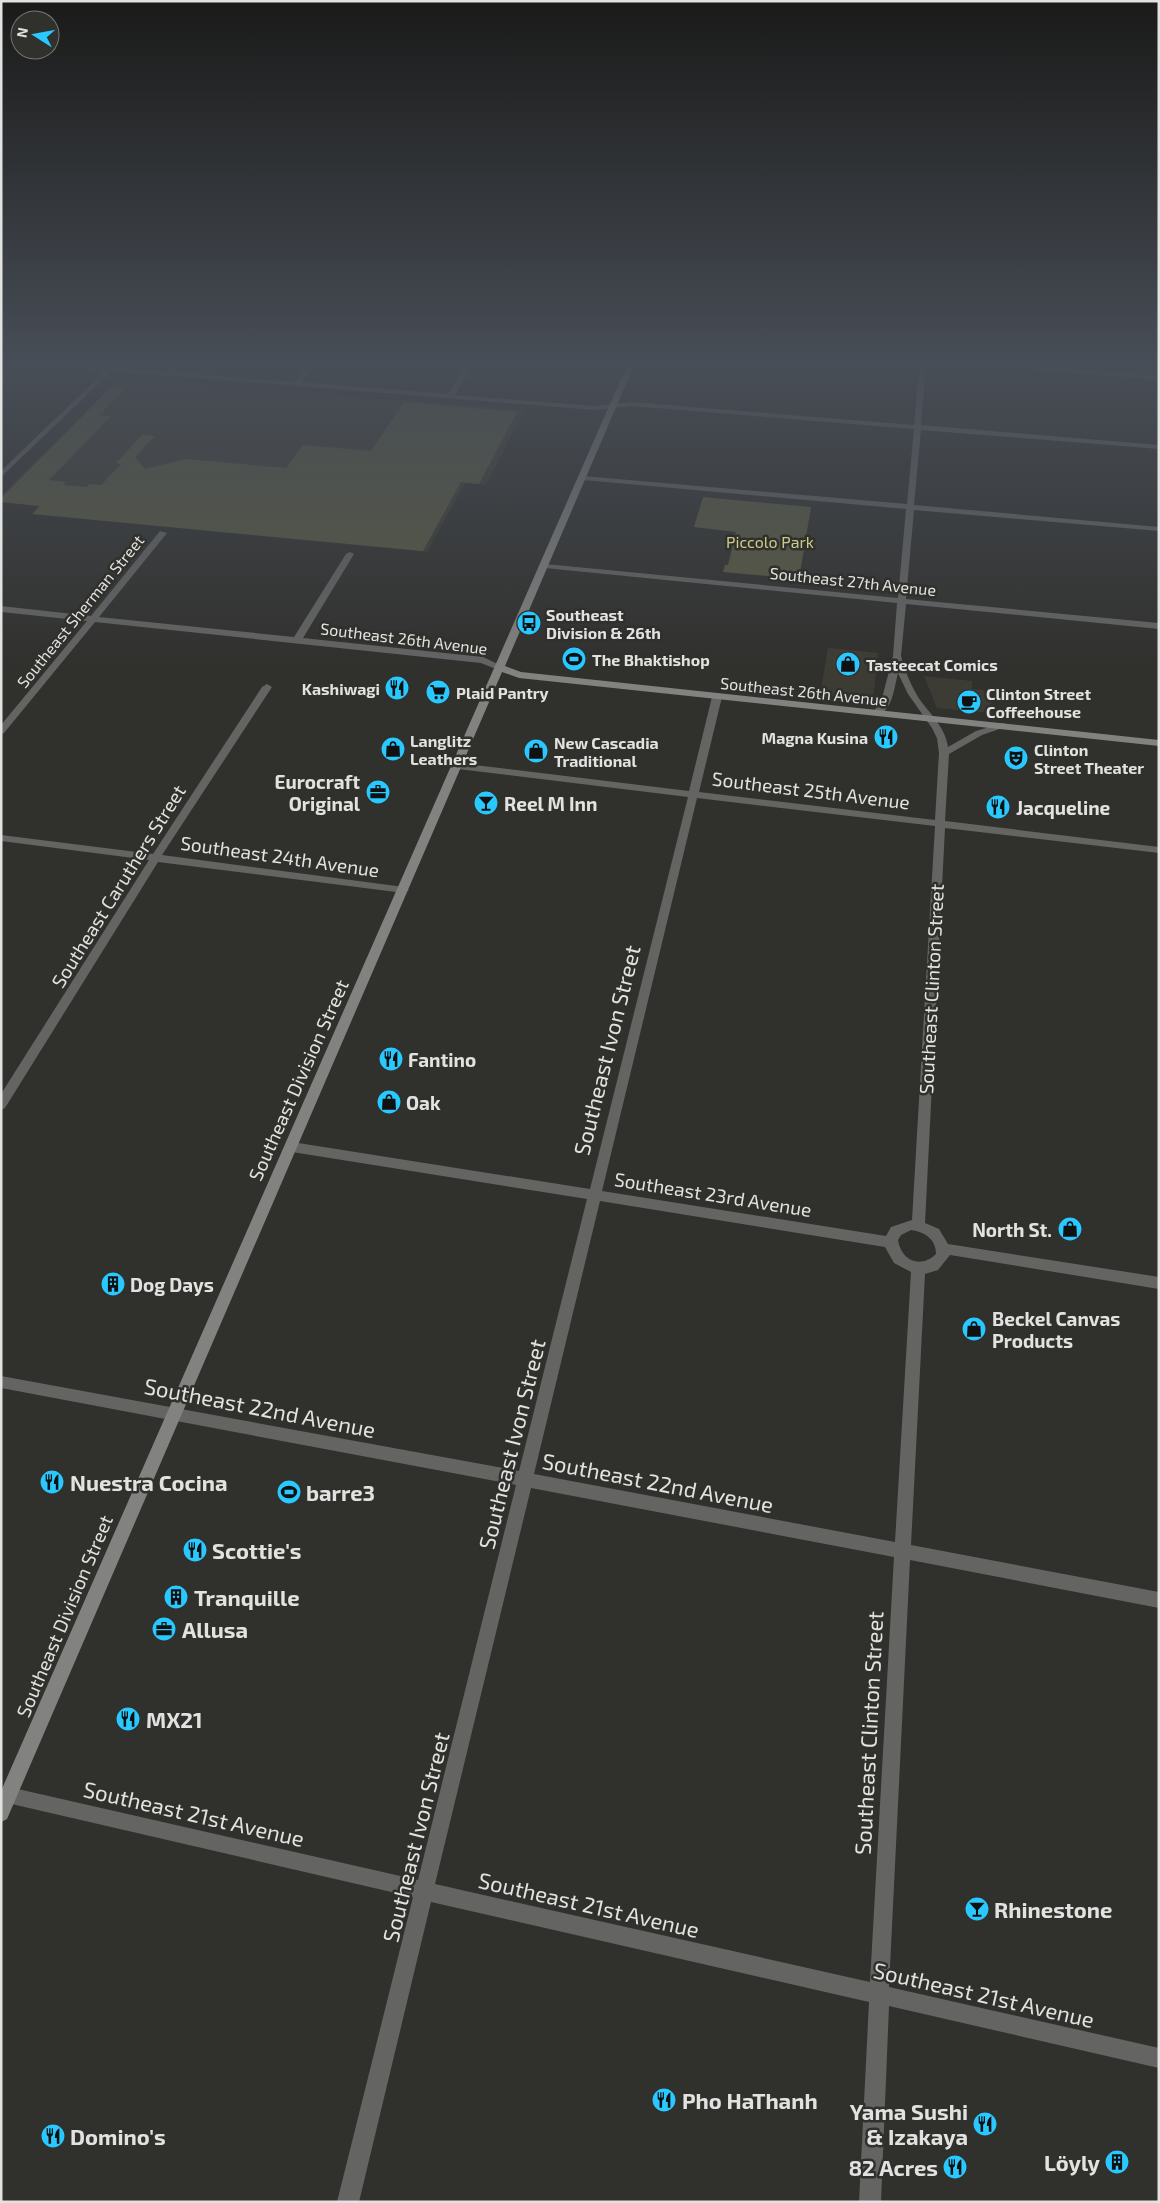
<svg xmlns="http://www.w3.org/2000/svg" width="1160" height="2203" viewBox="0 0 1160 2203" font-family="'Exo 2',sans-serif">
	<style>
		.built { fill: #3d3c34 }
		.green { fill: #595941 }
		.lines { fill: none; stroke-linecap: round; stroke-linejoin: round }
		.street { fill: #646463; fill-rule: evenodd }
		.secondary { fill: #828280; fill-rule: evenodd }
		.labels { text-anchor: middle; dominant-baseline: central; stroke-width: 5; stroke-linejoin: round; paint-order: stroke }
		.far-park-label { font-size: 16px; fill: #cdcb87; stroke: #30302d }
		.far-street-label { font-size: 16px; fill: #e2e2e1; stroke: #30302d }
		.far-poi-label { font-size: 16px; font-weight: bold; fill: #e2e2e1; stroke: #30302d; text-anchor: start }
		.poi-label { font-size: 19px; font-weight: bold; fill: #e2e2e1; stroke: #30302d; text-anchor: start }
		.street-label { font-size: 19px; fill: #e2e2e1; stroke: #30302d }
		.near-street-label { font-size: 22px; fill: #e2e2e1; stroke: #30302d }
		.near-poi-label { font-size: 22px; font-weight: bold; fill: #e2e2e1; stroke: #30302d; text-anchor: start }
	</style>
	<rect width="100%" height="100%" fill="#30302d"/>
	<g class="built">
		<polygon points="121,378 524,410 486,485 465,483 427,552 31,514 39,506 1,502 1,496"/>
		<polygon points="828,648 878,653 873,701 820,695"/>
		<polygon points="924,676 972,681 972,689 991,691 991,713 937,708"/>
	</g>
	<g class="green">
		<polygon points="110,388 125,389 99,415 111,416 49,480 66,482 64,485 87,487 89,484 101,485 121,464 116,463 142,435 155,436 135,457 145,469 185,459 286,468 303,445 371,451 404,402 517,412 479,484 461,482 423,551 33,514 40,506 1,502 1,498"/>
		<polygon points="703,497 811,507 799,579 723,572 725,565 728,565 736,532 694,527"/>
	</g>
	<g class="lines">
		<g class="street">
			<path d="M 30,363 L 64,363 L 166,372 L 173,363 L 180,363 L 172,372 L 295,382 L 309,363 L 316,363 L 302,382 L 448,394 L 466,363 L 473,363 L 455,395 L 595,406 L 631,402 L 914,425 L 920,363 L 926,363 L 921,425 L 1159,445 L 1159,449 L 921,430 L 914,505 L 1159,527 L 1159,531 L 914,510 L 906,599 L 1159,623 L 1159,629 L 906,604 L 901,656 C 905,671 911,686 920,700 C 931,715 945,727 948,747 L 976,731 L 1003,723 L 1008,726 L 982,735 L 949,754 L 945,821 L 1159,847 L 1159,853 L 945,828 L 925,1223 L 939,1229 L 948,1244 L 1159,1277 L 1159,1289 L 950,1255 L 938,1270 L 925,1274 L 911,1545 L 1159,1592 L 1159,1608 L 910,1560 L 889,1987 L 1159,2048 L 1159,2068 L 889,2006 L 881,2202 L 859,2202 L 869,2002 L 431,1902 L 359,2202 L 337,2202 L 413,1897 L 3,1802 L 3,1790 L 9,1787 L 418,1880 L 516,1485 L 1,1388 L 1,1376 L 519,1471 L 587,1199 L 292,1152 L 287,1150 L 286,1147 L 287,1144 L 292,1142 L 590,1189 L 688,797 L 458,769 L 453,766 L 458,763 L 689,791 L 712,697 L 717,694 L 722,697 L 699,792 L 935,820 L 939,753 L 937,738 L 932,728 L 908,694 L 898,673 C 894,688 893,710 877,716 L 872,713 L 881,702 L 893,656 L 897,603 L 545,568 L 541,566 L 545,564 L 898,598 L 906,509 L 583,480 L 579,478 L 583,476 L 907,504 L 914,429 L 631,406 L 595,410 L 112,371 L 1,477 L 1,471 L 105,371 ZM 697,798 L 935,826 L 912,1220 L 891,1227 L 886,1236 L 602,1191 ZM 600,1201 L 885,1247 L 894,1263 L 911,1272 L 895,1542 L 534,1474 ZM 911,1230 C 925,1232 936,1239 936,1254 C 921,1269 901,1261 898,1240 L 901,1235 ZM 531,1488 L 894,1557 L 870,1982 L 435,1884 Z"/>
			<polygon points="963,363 998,363 1159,376 1159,380"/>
			<polygon points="160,531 167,533 99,617 294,637 346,554 350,552 354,554 303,638 483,657 506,668 501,671 481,663 95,622 4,733 1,734 1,725 87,621 1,612 1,606 91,616"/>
			<polygon points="267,684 272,687 162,855 404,887 409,890 404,893 158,862 5,1108 1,1110 1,1094 149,860 1,841 1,835 153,854 262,687"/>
		</g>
		<polygon class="secondary" points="628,363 635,363 505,666 521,672 1159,740 1159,746 519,678 502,672 7,1819 1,1822 1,1791"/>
	</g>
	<linearGradient id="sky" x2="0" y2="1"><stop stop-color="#1a1a19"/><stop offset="0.54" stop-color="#484e57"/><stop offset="1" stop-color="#484e57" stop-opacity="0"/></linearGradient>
	<rect width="1160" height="672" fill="url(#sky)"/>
	<defs>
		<symbol id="bus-disc" viewBox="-11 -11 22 22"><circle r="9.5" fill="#29c8ff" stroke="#30302d"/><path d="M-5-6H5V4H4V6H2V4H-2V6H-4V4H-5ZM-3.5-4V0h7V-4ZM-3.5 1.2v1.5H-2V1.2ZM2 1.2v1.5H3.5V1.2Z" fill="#111"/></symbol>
		<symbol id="stadium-disc" viewBox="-11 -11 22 22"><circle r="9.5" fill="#29c8ff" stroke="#30302d"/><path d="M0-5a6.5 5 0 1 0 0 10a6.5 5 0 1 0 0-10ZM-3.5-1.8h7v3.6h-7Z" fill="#111"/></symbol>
		<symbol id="shop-disc" viewBox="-11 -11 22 22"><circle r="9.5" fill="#29c8ff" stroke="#30302d"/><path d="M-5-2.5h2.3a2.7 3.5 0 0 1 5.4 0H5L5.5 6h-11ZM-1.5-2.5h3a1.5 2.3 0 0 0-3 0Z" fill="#111"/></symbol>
		<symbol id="restaurant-disc" viewBox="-11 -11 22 22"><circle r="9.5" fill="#29c8ff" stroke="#30302d"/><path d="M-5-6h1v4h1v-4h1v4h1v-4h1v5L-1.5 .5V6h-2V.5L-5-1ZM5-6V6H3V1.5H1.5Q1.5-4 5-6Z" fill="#111"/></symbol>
		<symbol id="supermarket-disc" viewBox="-11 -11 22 22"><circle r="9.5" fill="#29c8ff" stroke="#30302d"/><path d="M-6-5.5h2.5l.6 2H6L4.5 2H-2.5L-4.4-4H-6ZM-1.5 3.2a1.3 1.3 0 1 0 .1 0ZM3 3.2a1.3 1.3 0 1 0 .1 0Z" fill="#111"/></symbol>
		<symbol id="cafe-disc" viewBox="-11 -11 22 22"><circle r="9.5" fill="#29c8ff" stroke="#30302d"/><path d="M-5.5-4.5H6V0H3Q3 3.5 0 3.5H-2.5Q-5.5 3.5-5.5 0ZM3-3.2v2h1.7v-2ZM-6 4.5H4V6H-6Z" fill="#111"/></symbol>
		<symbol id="theatre-disc" viewBox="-11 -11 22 22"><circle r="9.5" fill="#29c8ff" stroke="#30302d"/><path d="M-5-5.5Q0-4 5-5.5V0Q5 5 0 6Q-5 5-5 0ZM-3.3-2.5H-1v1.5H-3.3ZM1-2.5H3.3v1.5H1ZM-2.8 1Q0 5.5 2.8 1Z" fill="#111"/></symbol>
		<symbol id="office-disc" viewBox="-11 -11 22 22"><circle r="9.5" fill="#29c8ff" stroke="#30302d"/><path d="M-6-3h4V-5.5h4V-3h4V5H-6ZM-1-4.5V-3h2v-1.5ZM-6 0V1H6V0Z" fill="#111"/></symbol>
		<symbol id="bar-disc" viewBox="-11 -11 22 22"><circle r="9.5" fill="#29c8ff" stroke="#30302d"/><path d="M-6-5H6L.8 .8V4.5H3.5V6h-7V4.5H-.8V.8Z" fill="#111"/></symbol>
		<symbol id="building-disc" viewBox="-11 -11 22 22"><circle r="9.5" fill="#29c8ff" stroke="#30302d"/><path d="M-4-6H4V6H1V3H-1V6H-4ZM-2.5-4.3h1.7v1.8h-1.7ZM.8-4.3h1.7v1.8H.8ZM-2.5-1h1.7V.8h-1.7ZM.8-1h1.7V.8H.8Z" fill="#111"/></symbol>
	</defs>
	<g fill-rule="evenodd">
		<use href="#bus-disc" x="515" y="609" width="28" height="28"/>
		<use href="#stadium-disc" x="560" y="645" width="28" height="28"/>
		<use href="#shop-disc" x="834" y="650" width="28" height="28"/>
		<use href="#restaurant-disc" x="383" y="674" width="28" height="28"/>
		<use href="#supermarket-disc" x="424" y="678" width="28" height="28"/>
		<use href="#cafe-disc" x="955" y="688" width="28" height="28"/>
		<use href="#restaurant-disc" x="872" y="723" width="28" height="28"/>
		<use href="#shop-disc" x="379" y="735" width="28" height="28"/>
		<use href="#shop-disc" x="522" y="737" width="28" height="28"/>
		<use href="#theatre-disc" x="1002" y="744" width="28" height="28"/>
		<use href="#office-disc" x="364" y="778" width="28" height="28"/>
		<use href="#bar-disc" x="472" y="789" width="28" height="28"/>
		<use href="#restaurant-disc" x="984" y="793" width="28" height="28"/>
		<use href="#restaurant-disc" x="377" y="1045" width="28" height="28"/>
		<use href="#shop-disc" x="375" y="1088" width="28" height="28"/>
		<use href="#shop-disc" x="1056" y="1215" width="28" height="28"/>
		<use href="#building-disc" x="99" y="1270" width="28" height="28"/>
		<use href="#shop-disc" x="960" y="1315" width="28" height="28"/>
		<use href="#restaurant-disc" x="38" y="1468" width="28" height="28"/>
		<use href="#stadium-disc" x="275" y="1478" width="28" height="28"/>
		<use href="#restaurant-disc" x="181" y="1536" width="28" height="28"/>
		<use href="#building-disc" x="162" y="1583" width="28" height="28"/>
		<use href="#office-disc" x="150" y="1615" width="28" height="28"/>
		<use href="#restaurant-disc" x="114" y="1705" width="28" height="28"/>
		<use href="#bar-disc" x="963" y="1895" width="28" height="28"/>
		<use href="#restaurant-disc" x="650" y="2086" width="28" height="28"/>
		<use href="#restaurant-disc" x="971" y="2110" width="28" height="28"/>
		<use href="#restaurant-disc" x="39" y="2122" width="28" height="28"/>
		<use href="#building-disc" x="1103" y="2148" width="28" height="28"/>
		<use href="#restaurant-disc" x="941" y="2153" width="28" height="28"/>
	</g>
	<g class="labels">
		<g class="far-park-label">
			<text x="770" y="541">Piccolo Park</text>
		</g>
		<g class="far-street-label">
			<text transform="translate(853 581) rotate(6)">Southeast 27th Avenue</text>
			<text transform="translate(80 611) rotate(-51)">Southeast Sherman Street</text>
			<text transform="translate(404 638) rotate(7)">Southeast 26th Avenue</text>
			<text transform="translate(804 691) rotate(6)">Southeast 26th Avenue</text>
		</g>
		<g class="far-poi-label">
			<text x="546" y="614">Southeast<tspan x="546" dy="18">Division &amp; 26th</tspan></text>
			<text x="592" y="659">The Bhaktishop</text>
			<text x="866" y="664">Tasteecat Comics</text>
			<text x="380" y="688" text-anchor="end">Kashiwagi</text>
			<text x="456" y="692">Plaid Pantry</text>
			<text x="986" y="693">Clinton Street<tspan x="986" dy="18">Coffeehouse</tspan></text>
			<text x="868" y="737" text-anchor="end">Magna Kusina</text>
			<text x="410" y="740">Langlitz<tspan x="410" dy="18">Leathers</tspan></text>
			<text x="554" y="742">New Cascadia<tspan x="554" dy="18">Traditional</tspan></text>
			<text x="1034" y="749">Clinton<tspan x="1034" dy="18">Street Theater</tspan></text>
		</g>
		<g class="poi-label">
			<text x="360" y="781" text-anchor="end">Eurocraft<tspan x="360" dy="22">Original</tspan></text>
			<text x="504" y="803">Reel M Inn</text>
			<text x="1016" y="807">Jacqueline</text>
			<text x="408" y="1059">Fantino</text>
			<text x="406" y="1102">Oak</text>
			<text x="1052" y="1229" text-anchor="end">North St.</text>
			<text x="130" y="1284">Dog Days</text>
			<text x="992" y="1318">Beckel Canvas<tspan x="992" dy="22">Products</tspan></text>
		</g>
		<g class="street-label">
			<text transform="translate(811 790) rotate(7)">Southeast 25th Avenue</text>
			<text transform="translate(280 856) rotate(8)">Southeast 24th Avenue</text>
			<text transform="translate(118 886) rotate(-58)">Southeast Caruthers Street</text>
			<text transform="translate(931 989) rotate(-87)">Southeast Clinton Street</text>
			<text transform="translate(298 1080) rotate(-66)">Southeast Division Street</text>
			<text transform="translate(713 1194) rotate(9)">Southeast 23rd Avenue</text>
			<text transform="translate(64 1616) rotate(-67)">Southeast Division Street</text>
		</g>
		<g class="near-street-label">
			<text transform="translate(606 1050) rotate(-76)">Southeast Ivon Street</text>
			<text transform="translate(260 1407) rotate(11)">Southeast 22nd Avenue</text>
			<text transform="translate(511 1444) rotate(-76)">Southeast Ivon Street</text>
			<text transform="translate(658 1482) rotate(11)">Southeast 22nd Avenue</text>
			<text transform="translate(868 1733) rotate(-87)">Southeast Clinton Street</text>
			<text transform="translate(194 1813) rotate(13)">Southeast 21st Avenue</text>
			<text transform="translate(415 1837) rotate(-76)">Southeast Ivon Street</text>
			<text transform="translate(589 1904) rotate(13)">Southeast 21st Avenue</text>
			<text transform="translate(984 1994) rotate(13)">Southeast 21st Avenue</text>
		</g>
		<g class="near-poi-label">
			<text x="70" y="1482">Nuestra Cocina</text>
			<text x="306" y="1492">barre3</text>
			<text x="212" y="1550">Scottie's</text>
			<text x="194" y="1597">Tranquille</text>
			<text x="182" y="1629">Allusa</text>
			<text x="146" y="1719">MX21</text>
			<text x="994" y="1909">Rhinestone</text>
			<text x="682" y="2100">Pho HaThanh</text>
			<text x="968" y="2111" text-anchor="end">Yama Sushi<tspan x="968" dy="25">&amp; Izakaya</tspan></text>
			<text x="70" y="2136">Domino's</text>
			<text x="1100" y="2162" text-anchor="end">Löyly</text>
			<text x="938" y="2167" text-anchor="end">82 Acres</text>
		</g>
	</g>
	<rect width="1160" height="2203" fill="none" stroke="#e2e2e1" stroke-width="5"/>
	<g transform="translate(35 35) rotate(281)"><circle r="24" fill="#30302d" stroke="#777775"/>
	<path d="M0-4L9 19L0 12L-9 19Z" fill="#29c8ff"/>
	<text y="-8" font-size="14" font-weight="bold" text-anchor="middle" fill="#e2e2e1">N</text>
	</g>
</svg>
